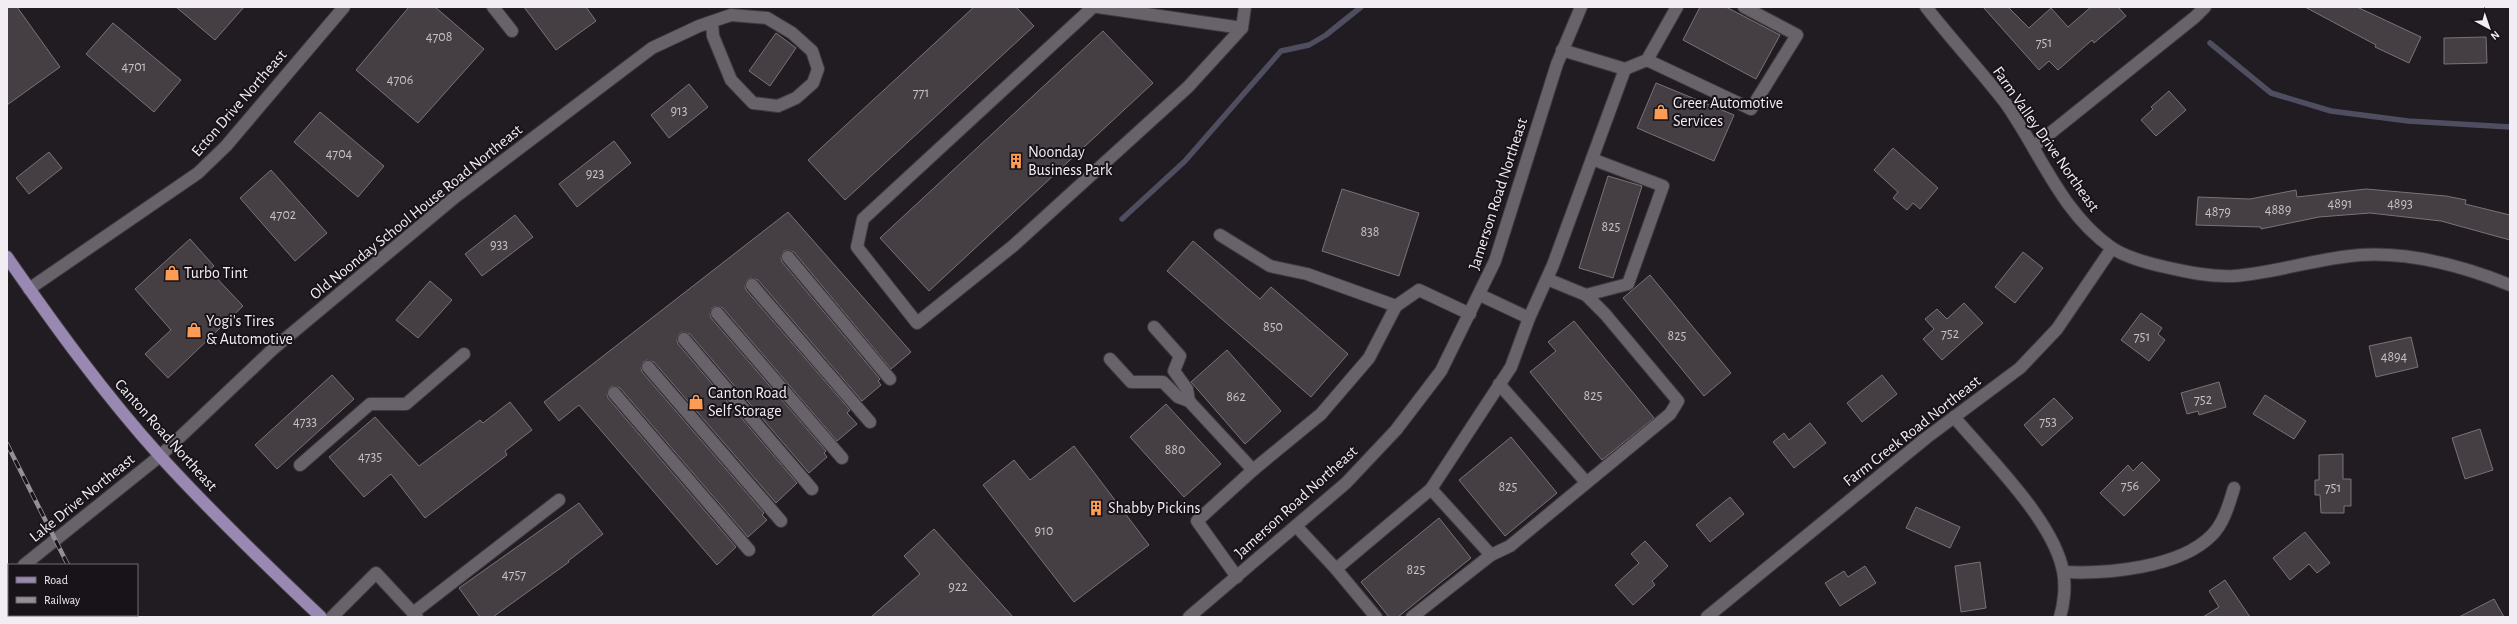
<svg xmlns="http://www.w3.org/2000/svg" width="2517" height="624" viewBox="0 0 2517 624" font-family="'Alegreya Sans',sans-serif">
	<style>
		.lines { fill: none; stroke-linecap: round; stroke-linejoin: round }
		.stream { stroke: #4f4d60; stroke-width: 5.5 }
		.building { fill: #453e43; stroke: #7b7278 }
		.minor-casing { stroke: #3e3a3f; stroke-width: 14 }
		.major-casing { stroke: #3e3a3f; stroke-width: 14 }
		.minor { stroke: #68626a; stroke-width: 12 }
		.major { stroke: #9988b2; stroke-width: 12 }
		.rail-casing { stroke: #938f94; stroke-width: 4.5 }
		.rail { stroke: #181319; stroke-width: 3; stroke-dasharray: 9; stroke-linecap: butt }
		.labels { text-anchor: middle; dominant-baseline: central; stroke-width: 4; stroke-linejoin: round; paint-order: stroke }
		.number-label { font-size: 14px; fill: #c6c1c6 }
		.street-label { font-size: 16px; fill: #f1edf2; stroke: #181319 }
		.poi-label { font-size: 16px; fill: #f1edf2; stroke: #181319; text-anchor: start }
	</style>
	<rect width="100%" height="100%" fill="#211c22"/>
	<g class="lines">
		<g class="stream">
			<polyline points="2210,43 2271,93 2331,111 2408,121 2510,127"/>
			<polyline points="1122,219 1185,161 1281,51 1309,45 1326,35 1361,7"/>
		</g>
	</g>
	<g class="building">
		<polygon points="7,7 17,7 60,67 7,105"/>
		<polygon points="176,7 244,7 215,40"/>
		<polygon points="409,7 435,7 484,49 418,123 356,70"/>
		<polygon points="524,7 586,7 596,21 556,50"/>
		<polygon points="974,7 1016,7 1034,26 845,200 808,160"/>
		<polygon points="1700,7 1726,7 1780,35 1756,79 1683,40"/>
		<polygon points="1983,7 2008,7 2029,28 2051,8 2068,27 2091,7 2118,7 2126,16 2094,43 2092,40 2058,70 2049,61 2039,70"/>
		<polygon points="2305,7 2357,7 2421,37 2409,63 2375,47 2376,45"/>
		<polygon points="113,23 181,80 154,112 86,54"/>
		<polygon points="1103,31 1153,83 929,291 880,238"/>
		<polygon points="776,33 796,48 770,86 749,71"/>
		<polygon points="2486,37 2487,63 2444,64 2444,38"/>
		<polygon points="1656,83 1734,115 1714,161 1637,128"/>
		<polygon points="689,84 708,107 669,138 651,115"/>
		<polygon points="2169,91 2186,110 2156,136 2141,120 2153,109 2151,107"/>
		<polygon points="320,112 384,166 358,197 294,142"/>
		<polygon points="614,141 631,163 577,207 559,184"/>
		<polygon points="1893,148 1938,188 1920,209 1913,203 1907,210 1893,198 1898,192 1874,170"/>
		<polygon points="49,152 62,168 29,194 16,178"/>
		<polygon points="271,170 327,233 295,261 240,198"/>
		<polygon points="1608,176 1642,186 1613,278 1579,268"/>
		<polygon points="1342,189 1419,213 1399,276 1322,251"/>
		<polygon points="2366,189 2446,196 2466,200 2465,204 2510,215 2510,240 2441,221 2370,213 2319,217 2261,229 2261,227 2196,225 2198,197 2250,199 2296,190 2297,197"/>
		<polygon points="788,212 911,352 891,369 794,252 787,250 783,252 781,258 782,262 880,379 878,381 881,385 862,401 758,280 751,278 747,280 745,286 746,290 850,410 847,413 857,424 837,441 723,308 716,306 712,308 710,314 711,318 826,451 824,453 827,457 809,473 690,334 683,332 679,334 677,340 678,344 797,483 776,503 654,362 647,360 643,362 641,368 642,372 764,513 762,515 767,520 748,537 620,388 613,386 609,388 607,394 608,398 736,547 717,565 579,405 559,421 544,402"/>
		<polygon points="515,215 533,237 482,276 465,254"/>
		<polygon points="190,239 214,266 209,270 243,306 168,378 145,354 171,330 135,289"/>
		<polygon points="1193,241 1260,299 1271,287 1348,354 1311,397 1167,271"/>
		<polygon points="2023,252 2043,268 2015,303 1995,287"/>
		<polygon points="1650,275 1731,373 1704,396 1623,298"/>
		<polygon points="430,281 452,300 418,338 396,320"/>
		<polygon points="1964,303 1983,323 1942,360 1923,339 1934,329 1925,319 1937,309 1947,319"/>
		<polygon points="2141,313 2162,328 2158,334 2165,340 2149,361 2121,340"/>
		<polygon points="1574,321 1654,418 1602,460 1530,372 1556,351 1548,342"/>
		<polygon points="2411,337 2418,367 2376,377 2369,346"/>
		<polygon points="1227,350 1281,411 1245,444 1191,382"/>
		<polygon points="332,375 354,399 277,469 255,445"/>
		<polygon points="1882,375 1897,394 1862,422 1847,403"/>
		<polygon points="2219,382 2226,407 2199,415 2198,411 2187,414 2181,393"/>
		<polygon points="2265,395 2306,421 2294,439 2253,414"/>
		<polygon points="2054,398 2073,418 2042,446 2024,425"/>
		<polygon points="510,402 532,430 505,451 507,455 425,518 391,474 364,497 329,457 375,417 419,466 480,420 483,423"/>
		<polygon points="1166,404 1221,464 1184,497 1130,437"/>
		<polygon points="1810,423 1826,443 1794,468 1773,442 1784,433 1789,440"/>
		<polygon points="2480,429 2493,470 2465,479 2452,438"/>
		<polygon points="1511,437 1557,493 1505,536 1459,480"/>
		<polygon points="1074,446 1149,545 1074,602 983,485 1014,460 1030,480"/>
		<polygon points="2343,454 2343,479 2351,479 2351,506 2344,506 2344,513 2321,513 2320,495 2315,495 2315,480 2319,480 2319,455"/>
		<polygon points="2142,462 2160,480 2124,516 2100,493 2128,465 2133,471"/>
		<polygon points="1730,497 1744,514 1710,542 1696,525"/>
		<polygon points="579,503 603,534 568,561 569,562 493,617 480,617 459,588"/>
		<polygon points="1916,507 1960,527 1950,548 1906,528"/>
		<polygon points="1439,518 1471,558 1398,617 1389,617 1361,582"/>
		<polygon points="934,529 1013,617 871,617 920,574 904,556"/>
		<polygon points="2305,532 2330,563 2317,573 2309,564 2290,580 2273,558"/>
		<polygon points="1645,541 1668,566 1652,581 1655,585 1633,605 1615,585 1639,563 1631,554"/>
		<polygon points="1980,562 1986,608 1961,612 1955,566"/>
		<polygon points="1865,566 1876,583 1840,606 1825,583 1844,571 1848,577"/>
		<polygon points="2225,580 2250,617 2203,617 2219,607 2209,591"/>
		<polygon points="2494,599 2504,617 2459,617"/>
	</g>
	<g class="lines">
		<defs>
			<g id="minor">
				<polyline points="493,7 512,31"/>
				<polyline points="1093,7 863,219 857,247 917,323 1013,246 1188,87 1242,28 1245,7"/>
				<polyline points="1098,7 1242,28"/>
				<path d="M 1926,7 C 1951,39 1979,69 2004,101 C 2039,149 2060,212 2112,248 C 2127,258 2147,263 2165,267 C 2187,272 2210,277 2233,276 C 2276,273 2317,258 2360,255 C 2411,252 2463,266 2510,285"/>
				<polyline points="1562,50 1625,69 1647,60 1677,7"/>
				<polyline points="1647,60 1751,109 1797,35 1744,7"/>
				<polyline points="2033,147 2195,17 2205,7"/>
				<polyline points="1220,235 1270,266 1307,274 1396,306 1419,290 1470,314"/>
				<polyline points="788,257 890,379"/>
				<polyline points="752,285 870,422"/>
				<polyline points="29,289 198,173 226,146 344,7"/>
				<polyline points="1480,295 1529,318 1553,265 1625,69"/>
				<polyline points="1586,295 1628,284 1663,186 1592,159"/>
				<polyline points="717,313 842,458"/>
				<polyline points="1154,327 1180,356 1174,371 1187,389 1189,401 1253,470"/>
				<polyline points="684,339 812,489"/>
				<polyline points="1110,359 1131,382 1163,382 1178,397 1189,401"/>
				<polyline points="648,367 781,521"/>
				<polyline points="1499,384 1586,482"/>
				<polyline points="614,393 749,550"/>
				<path d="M 1954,417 C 1988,457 2053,520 2063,571 C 2066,585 2064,604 2060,617"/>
				<polyline points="300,465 370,404 406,404 464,354"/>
				<polyline points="1431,489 1491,555"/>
				<polyline points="1296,526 1336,569 1431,489 1511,367 1529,318"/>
				<polyline points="24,565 160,456 273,349 454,198 652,48 699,26 731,15 767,18 792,33 812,51 818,69 813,83 796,98 778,106 753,103 731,80 713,36 712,22"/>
				<polyline points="1336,569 1376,617"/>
				<path d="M 2064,572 C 2107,574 2180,568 2212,535 C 2224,523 2229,504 2234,488"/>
				<polyline points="1237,577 1197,521 1253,470 1321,414 1369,358 1396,306"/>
				<polyline points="7,578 9,577"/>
				<polyline points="413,613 559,500"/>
				<polyline points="49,615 50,617"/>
				<polyline points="332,617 376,573 417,617"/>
				<polyline points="1189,617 1346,483 1396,430 1441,371 1495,261 1557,64 1581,7"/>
				<polyline points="1412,617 1491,555 1510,546 1670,414 1678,401 1605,314 1586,295 1547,279"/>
				<polyline points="1707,617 1926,438 2020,368 2057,329 2112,248"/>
			</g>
			<path id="major" d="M 7,257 C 55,326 104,394 160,456 C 211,512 266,565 321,617"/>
		</defs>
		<use href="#minor" class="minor-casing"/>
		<use href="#major" class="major-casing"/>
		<use href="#minor" class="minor"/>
		<use href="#major" class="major"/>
		<defs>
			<g id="rail">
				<polyline points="7,444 68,565"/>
				<polyline points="94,615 95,617"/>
			</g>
		</defs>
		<use href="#rail" class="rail-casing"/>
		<use href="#rail" class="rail"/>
	</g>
	<defs>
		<symbol id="shop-bare" viewBox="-9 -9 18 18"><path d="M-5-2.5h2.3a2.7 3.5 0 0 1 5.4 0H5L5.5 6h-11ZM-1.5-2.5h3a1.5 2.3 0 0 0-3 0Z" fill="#fd9d55" stroke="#181319" stroke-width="2.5" paint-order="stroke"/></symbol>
		<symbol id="building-bare" viewBox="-9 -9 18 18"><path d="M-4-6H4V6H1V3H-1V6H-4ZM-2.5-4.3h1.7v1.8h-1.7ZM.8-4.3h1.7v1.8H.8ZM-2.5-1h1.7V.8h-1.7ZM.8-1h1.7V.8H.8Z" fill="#fd9d55" stroke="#181319" stroke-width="2.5" paint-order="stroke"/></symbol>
	</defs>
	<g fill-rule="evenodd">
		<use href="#shop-bare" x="1650" y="101" width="22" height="22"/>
		<use href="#building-bare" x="1005" y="150" width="22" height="22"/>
		<use href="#shop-bare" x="161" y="262" width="22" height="22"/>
		<use href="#shop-bare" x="183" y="319" width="22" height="22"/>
		<use href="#shop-bare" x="685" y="391" width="22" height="22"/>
		<use href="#building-bare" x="1085" y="497" width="22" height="22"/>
	</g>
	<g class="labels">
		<g class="number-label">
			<text x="439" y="37">4708</text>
			<text x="2044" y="43">751</text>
			<text x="134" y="67">4701</text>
			<text x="400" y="80">4706</text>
			<text x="921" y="93">771</text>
			<text x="679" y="111">913</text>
			<text x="339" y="154">4704</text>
			<text x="595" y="174">923</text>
			<text x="2340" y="204">4891</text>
			<text x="2400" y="204">4893</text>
			<text x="2278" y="210">4889</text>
			<text x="2218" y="212">4879</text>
			<text x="283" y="215">4702</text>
			<text x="1611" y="227">825</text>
			<text x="1370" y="232">838</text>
			<text x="499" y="245">933</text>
			<text x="1273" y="327">850</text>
			<text x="1950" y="334">752</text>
			<text x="1677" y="336">825</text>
			<text x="2142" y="337">751</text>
			<text x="2394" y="357">4894</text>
			<text x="1593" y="396">825</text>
			<text x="1236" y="397">862</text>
			<text x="2203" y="400">752</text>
			<text x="305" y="422">4733</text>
			<text x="2048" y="422">753</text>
			<text x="1175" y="450">880</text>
			<text x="370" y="457">4735</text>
			<text x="2130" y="486">756</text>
			<text x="1508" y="487">825</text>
			<text x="2333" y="488">751</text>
			<text x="1044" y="531">910</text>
			<text x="1416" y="570">825</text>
			<text x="514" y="575">4757</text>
			<text x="958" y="587">922</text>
		</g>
		<g class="street-label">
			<text transform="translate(239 103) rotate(-49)">Ecton Drive Northeast</text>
			<text transform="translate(2046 139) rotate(55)">Farm Valley Drive Northeast</text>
			<text transform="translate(1498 194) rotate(-72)">Jamerson Road Northeast</text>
			<text transform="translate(416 212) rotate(-39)">Old Noonday School House Road Northeast</text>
			<text transform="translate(1912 431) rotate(-38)">Farm Creek Road Northeast</text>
			<text transform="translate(166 435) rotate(48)">Canton Road Northeast</text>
			<text transform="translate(82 498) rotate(-39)">Lake Drive Northeast</text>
			<text transform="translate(1296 502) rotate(-42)">Jamerson Road Northeast</text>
		</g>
		<g class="poi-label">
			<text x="1673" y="103">Greer Automotive<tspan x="1673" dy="18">Services</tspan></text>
			<text x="1028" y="152">Noonday<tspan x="1028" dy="18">Business Park</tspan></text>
			<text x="184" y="273">Turbo Tint</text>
			<text x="206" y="321">Yogi's Tires<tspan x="206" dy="18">&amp; Automotive</tspan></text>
			<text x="708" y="393">Canton Road<tspan x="708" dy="18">Self Storage</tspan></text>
			<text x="1108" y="508">Shabby Pickins</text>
		</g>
	</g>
	<rect width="2517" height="624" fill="none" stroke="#f1edf2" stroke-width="16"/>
	<rect x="8" y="564" width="130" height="52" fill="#181319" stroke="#6f6a70"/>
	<rect x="16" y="577" width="20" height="6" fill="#9988b2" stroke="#6f6a70"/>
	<text x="44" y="584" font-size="12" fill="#f1edf2">Road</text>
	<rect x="16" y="597" width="20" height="6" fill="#938f94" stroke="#6f6a70"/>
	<text x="44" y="604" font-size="12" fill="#f1edf2">Railway</text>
	<g transform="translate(2489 28) rotate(140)" stroke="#181319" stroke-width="3" paint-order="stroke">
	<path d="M0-3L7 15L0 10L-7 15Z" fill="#f1edf2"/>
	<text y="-6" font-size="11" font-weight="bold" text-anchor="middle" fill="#f1edf2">N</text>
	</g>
</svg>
